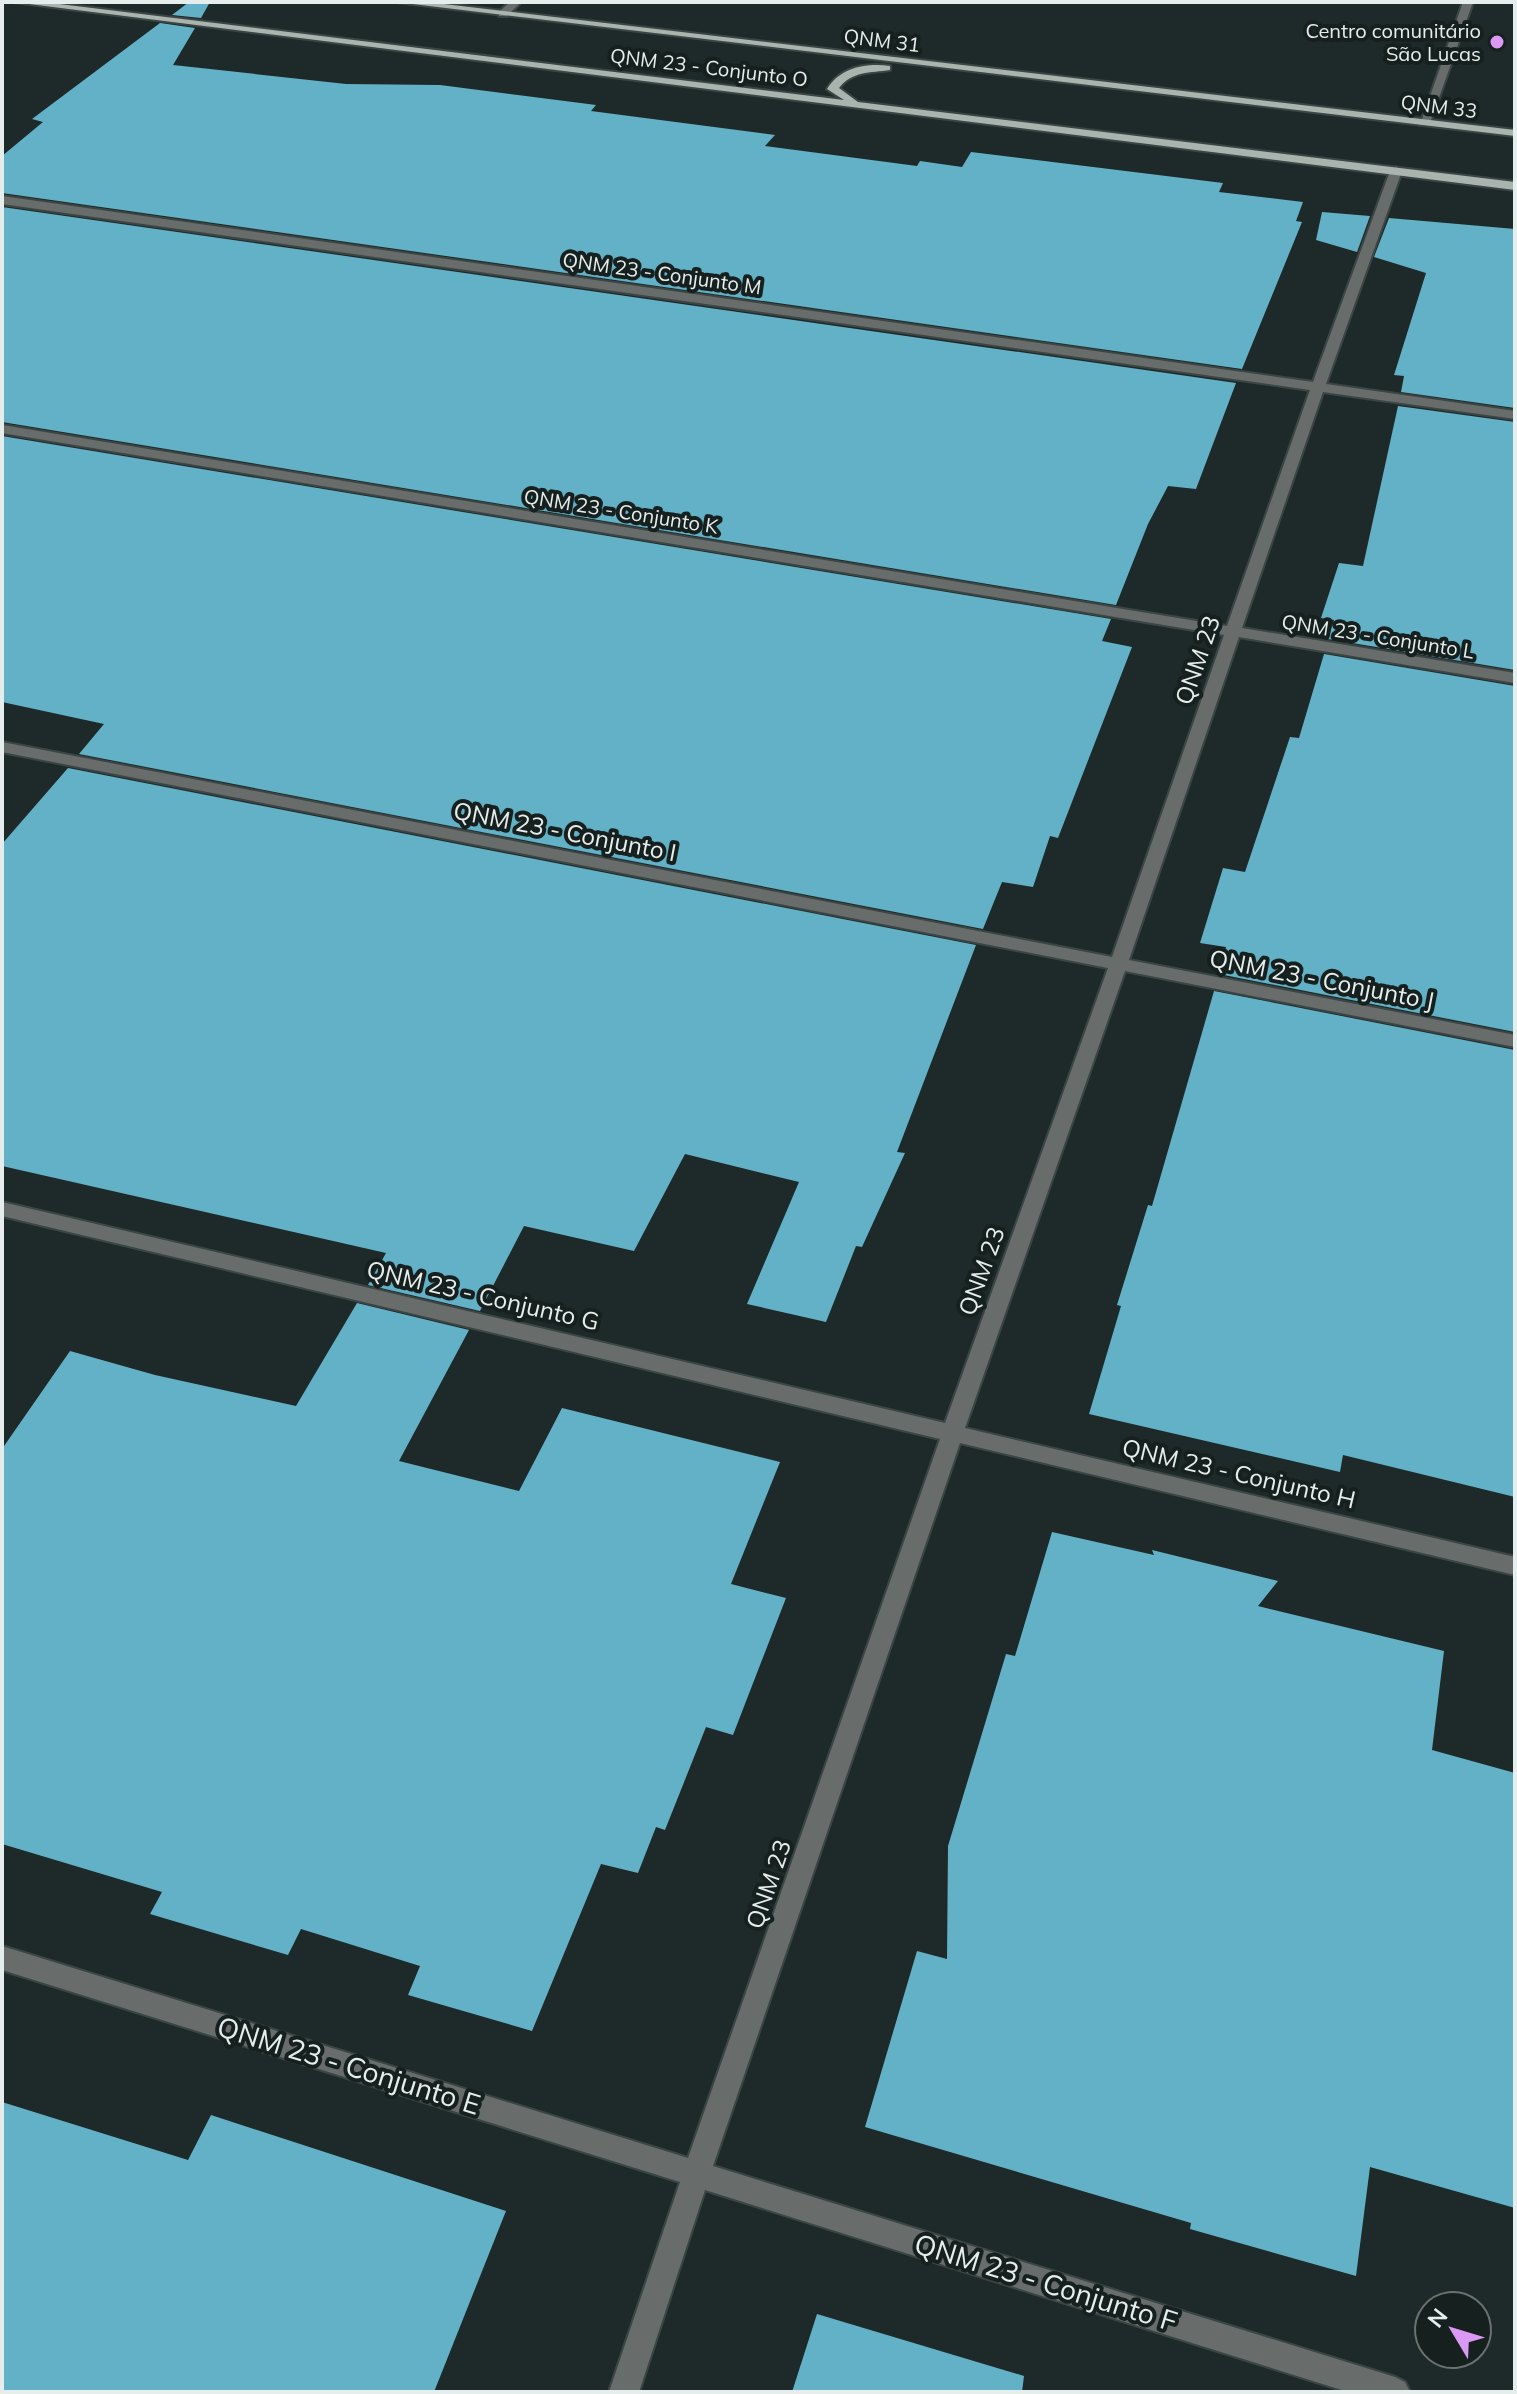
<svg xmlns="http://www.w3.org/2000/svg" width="1517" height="2394" viewBox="0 0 1517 2394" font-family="Mulish,sans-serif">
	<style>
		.building { fill: #63b1c7 }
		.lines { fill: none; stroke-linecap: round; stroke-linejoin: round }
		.minor-casing { stroke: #3a4544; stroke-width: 4 }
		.major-casing { stroke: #3a4544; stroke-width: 4 }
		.minor { fill: #686d6b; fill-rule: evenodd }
		.major { fill: #a9b4af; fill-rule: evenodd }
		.poi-dot { fill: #db99f5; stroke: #15201f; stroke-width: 3 }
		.labels { text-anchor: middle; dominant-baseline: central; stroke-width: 8; stroke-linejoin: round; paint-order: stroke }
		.far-poi-label { font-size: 20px; fill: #e6eded; stroke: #15201f; text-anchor: end }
		.far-street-label { font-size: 20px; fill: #e6eded; stroke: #15201f }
		.street-label { font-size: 24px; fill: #e6eded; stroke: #15201f }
		.near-street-label { font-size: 28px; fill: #e6eded; stroke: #15201f }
	</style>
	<rect width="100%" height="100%" fill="#1e2a29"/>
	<g class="building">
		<polygon points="189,2 210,2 201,18 172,15"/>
		<polygon points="160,23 195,28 173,65 346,84 440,85 596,105 591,111 775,135 765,146 917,166 920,161 962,167 971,152 1223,183 1219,192 1303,202 1296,221 1302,222 1242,369 2,193 2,156 43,122 32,119"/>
		<polygon points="2,207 1236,383 1196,489 1168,486 1148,524 1116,605 2,422"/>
		<polygon points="1322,212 1370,216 1357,252 1316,240"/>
		<polygon points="1389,218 1515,229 1515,408 1401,392 1404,376 1394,375 1426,273 1374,257"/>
		<polygon points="1398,406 1515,422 1515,670 1328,639 1334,620 1321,618 1339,563 1363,566"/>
		<polygon points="2,436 1111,619 1102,641 1132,647 1058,838 1050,836 1033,887 1002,882 983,929 79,754 104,724 2,702"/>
		<polygon points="1324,654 1515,686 1515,1032 1219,974 1226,947 1200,943 1223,868 1245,872 1290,737 1299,738"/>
		<polygon points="68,768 976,945 897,1152 905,1153 862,1247 856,1246 826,1322 747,1304 799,1182 685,1154 634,1251 524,1226 480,1311 368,1285 386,1253 2,1166 2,844"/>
		<polygon points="1214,991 1515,1050 1515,1497 1343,1455 1340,1472 1089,1414 1121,1306 1117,1305 1148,1205 1152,1206"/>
		<polygon points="357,1303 469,1330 399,1461 519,1491 562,1408 780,1462 731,1584 786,1598 733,1735 706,1727 665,1830 656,1827 638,1873 601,1864 532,2031 408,1995 420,1966 301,1929 288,1955 150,1914 162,1892 2,1844 2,1449 70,1351 155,1375 296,1406"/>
		<polygon points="1052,1532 1154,1555 1152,1550 1278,1581 1258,1606 1444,1651 1432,1750 1515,1773 1515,2208 1370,2167 1356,2276 1190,2229 1191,2223 865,2127 917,1951 947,1959 948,1846 1006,1654 1015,1656"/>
		<polygon points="2,2102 188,2160 211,2115 506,2211 434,2392 2,2392"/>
		<polygon points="817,2314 1024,2376 1022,2392 792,2392"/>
	</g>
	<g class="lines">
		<defs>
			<g id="minor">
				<polygon points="510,2 521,2 507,16 499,16 499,12"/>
				<polygon points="1463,2 1473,2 1430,123 1420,125"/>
				<polygon points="1396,167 1402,171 1326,384 1515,411 1515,419 1323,392 1242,628 1515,673 1515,683 1239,637 1129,960 1515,1035 1515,1047 1125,971 965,1428 1515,1557 1515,1575 960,1443 713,2166 1395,2377 1405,2382 1410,2392 1348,2392 705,2190 639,2392 609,2392 680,2182 2,1970 2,1946 688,2158 940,1439 2,1216 2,1202 945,1423 1108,968 2,752 2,742 1112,957 1224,635 2,433 2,425 1227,626 1310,390 2,204 2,196 1313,382 1390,171"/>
			</g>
			<g id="major">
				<path d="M 13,2 L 43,2 L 844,100 L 827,89 C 841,67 866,63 890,66 L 890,70 C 870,73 852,71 839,88 L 858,102 L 1515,182 L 1515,190 Z"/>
				<polygon points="396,2 427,2 1515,130 1515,136"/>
			</g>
		</defs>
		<use href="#minor" class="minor-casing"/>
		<use href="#major" class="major-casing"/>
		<use href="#minor" class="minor"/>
		<use href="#major" class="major"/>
	</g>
	<circle class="poi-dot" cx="1497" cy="42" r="8"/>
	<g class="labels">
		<g class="far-poi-label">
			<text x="1481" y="30">Centro comunitário<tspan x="1481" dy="23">São Lucas</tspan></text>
		</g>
		<g class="far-street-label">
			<text transform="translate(882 40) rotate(7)">QNM 31</text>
			<text transform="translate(709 67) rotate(7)">QNM 23 - Conjunto O</text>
			<text transform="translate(1439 106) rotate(7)">QNM 33</text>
			<text transform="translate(662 273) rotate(8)">QNM 23 - Conjunto M</text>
			<text transform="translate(621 511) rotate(9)">QNM 23 - Conjunto K</text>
			<text transform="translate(1378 636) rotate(9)">QNM 23 - Conjunto L</text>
		</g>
		<g class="street-label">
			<text transform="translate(1197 660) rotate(-71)">QNM 23</text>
			<text transform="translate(565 831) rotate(11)">QNM 23 - Conjunto I</text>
			<text transform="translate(1322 979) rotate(11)">QNM 23 - Conjunto J</text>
			<text transform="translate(981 1271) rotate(-70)">QNM 23</text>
			<text transform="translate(483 1295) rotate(13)">QNM 23 - Conjunto G</text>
			<text transform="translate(1239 1473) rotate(13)">QNM 23 - Conjunto H</text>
			<text transform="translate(768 1884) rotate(-71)">QNM 23</text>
		</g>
		<g class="near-street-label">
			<text transform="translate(349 2065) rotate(17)">QNM 23 - Conjunto E</text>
			<text transform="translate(1046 2282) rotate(17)">QNM 23 - Conjunto F</text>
		</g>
	</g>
	<rect width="1517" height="2394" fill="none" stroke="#e6eded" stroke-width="8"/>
	<g transform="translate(1453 2330) rotate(308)"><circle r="38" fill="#15201f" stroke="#697271" stroke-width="2"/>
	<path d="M0-6L14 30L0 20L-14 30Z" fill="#db99f5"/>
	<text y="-12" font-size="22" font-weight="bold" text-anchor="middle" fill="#e6eded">N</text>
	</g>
</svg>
